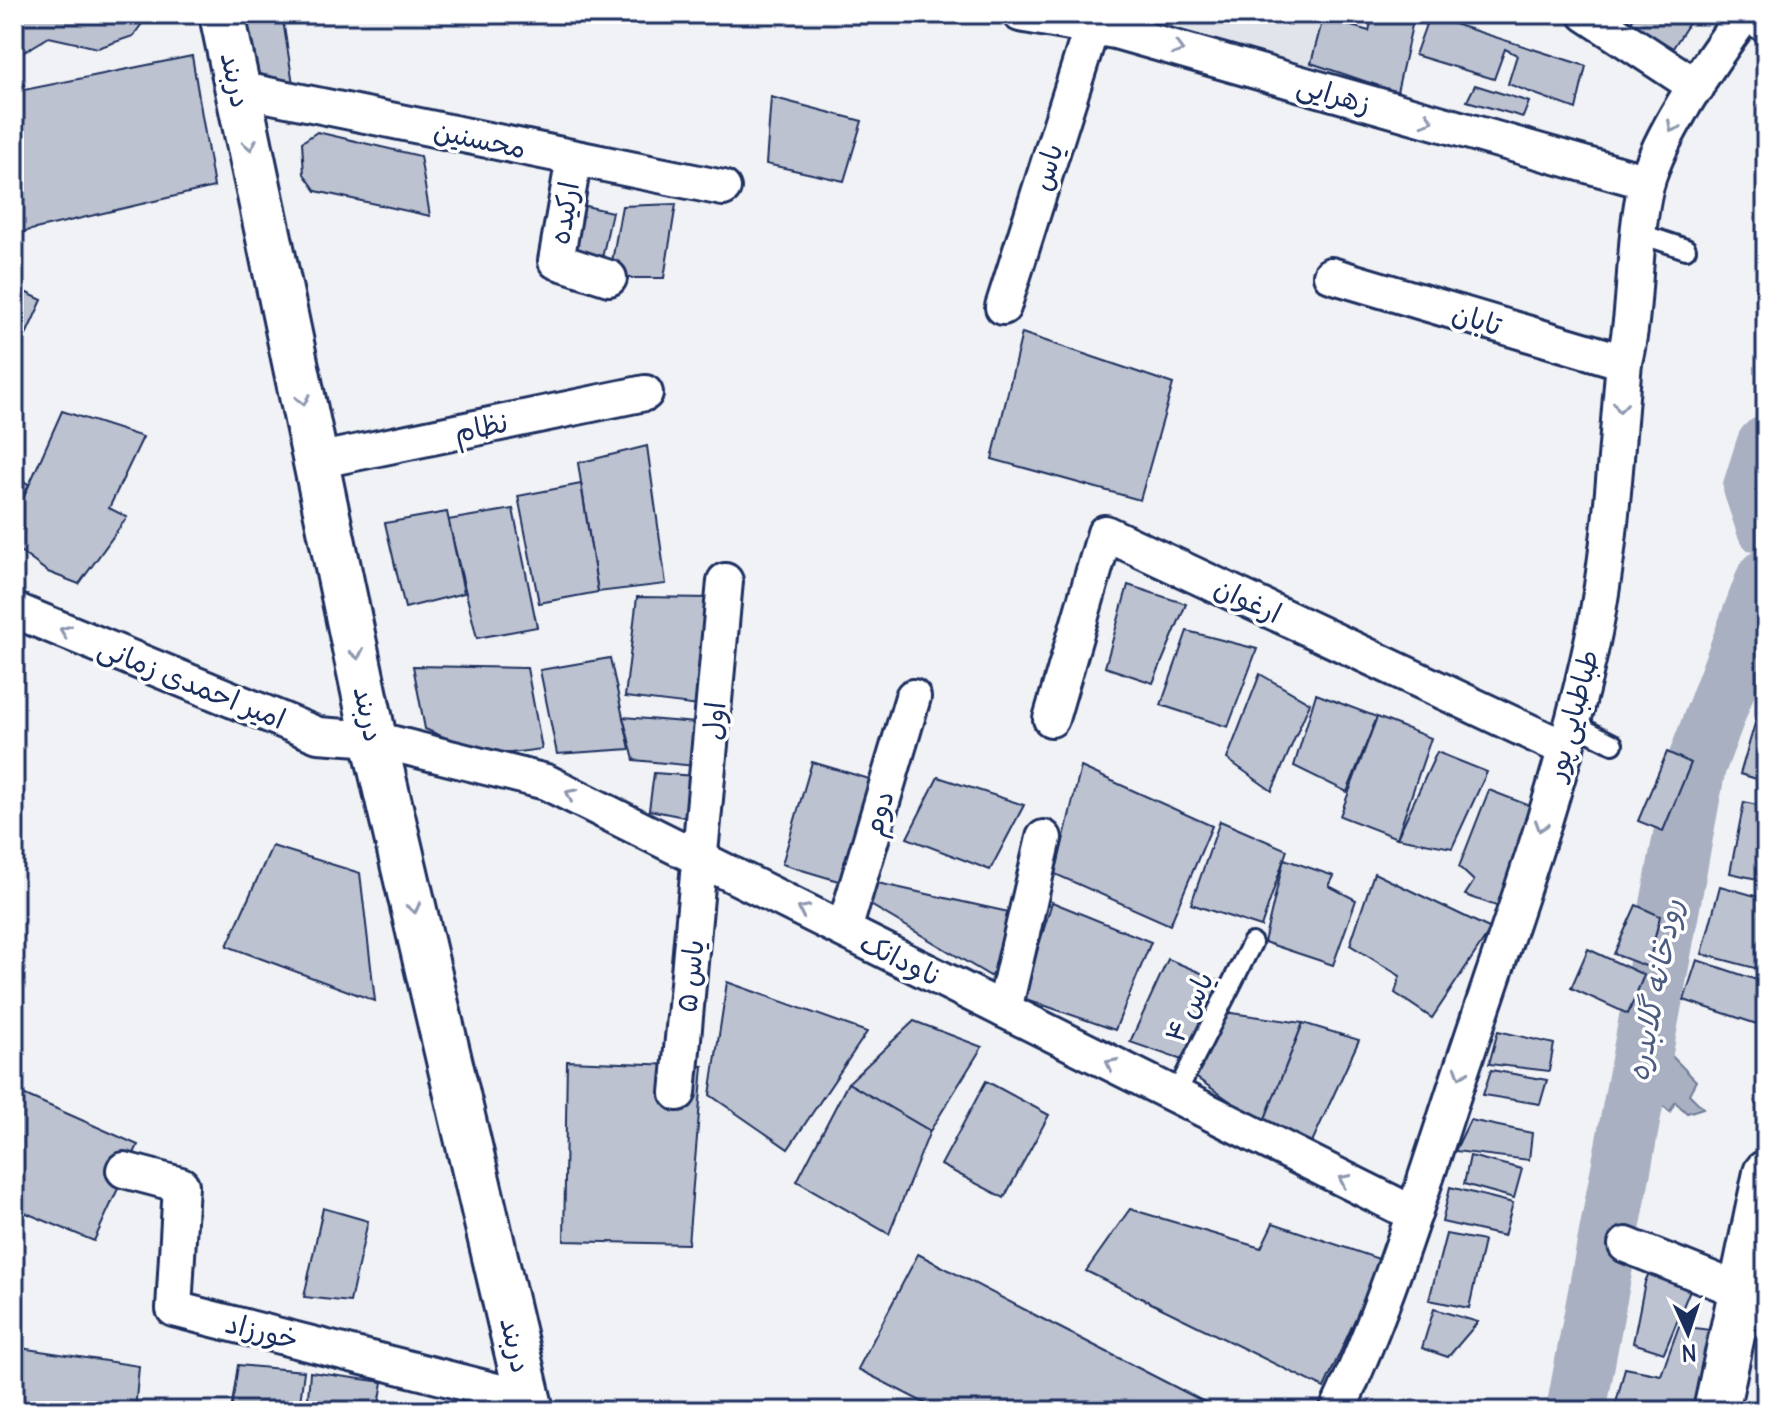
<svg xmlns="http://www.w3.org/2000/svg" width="1780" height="1425" viewBox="0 0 1780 1425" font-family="Delius,'Playpen Sans Arabic',sans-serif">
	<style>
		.built { fill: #e1e4ea }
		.water { fill: #a8b0c2; stroke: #707c9a; stroke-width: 2 }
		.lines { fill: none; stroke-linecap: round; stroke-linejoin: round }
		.river { stroke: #a8b0c2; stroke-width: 60 }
		.building { fill: #bcc2d0; stroke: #1b2f5e; stroke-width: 2 }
		.service-casing { stroke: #1b2f5e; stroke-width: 24 }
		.minor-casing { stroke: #1b2f5e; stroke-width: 40 }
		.secondary-casing { stroke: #1b2f5e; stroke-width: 50 }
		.service { stroke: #fff; stroke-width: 18 }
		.minor { stroke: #fff; stroke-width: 34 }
		.secondary { stroke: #fff; stroke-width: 44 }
		.oneway { stroke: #8d97ae }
		.labels { text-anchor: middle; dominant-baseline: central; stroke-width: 7; stroke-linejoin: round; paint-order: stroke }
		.street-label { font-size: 28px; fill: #1b2f5e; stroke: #fff }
		.water-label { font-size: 30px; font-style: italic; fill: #4c5c81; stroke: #fff }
	</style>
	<rect width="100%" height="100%" fill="#f1f2f5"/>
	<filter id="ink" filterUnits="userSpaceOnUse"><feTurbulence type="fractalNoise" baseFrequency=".0125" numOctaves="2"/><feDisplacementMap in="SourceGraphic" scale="16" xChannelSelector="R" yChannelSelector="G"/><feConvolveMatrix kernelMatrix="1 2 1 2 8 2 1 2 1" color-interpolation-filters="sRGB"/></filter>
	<g filter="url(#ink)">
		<polygon class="built" points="1139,14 1328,14 1309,69"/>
		<polygon class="water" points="1667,1051 1696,1081 1689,1094 1703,1108 1687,1113 1675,1102 1670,1112 1654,1098"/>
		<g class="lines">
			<g class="river">
				<polyline points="1766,446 1753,487 1766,526"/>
				<polyline points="1576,1411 1696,766 1766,579"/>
			</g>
		</g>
		<g class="building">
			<polygon points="14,14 149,14 133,36 98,48 49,37 14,58"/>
			<polygon points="234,14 282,14 294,90 247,79"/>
			<polygon points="1199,14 1240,14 1236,26"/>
			<polygon points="1373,14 1413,21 1397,92 1311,63 1323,18 1369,31"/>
			<polygon points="1636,14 1680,14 1691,20 1673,48 1630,23"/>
			<polygon points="1429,16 1586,66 1576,109 1508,84 1517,55 1505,49 1494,79 1415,55"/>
			<polygon points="192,56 214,187 14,234 14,92"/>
			<polygon points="1475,85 1529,102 1523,117 1467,101"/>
			<polygon points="771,97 862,121 844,181 766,164"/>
			<polygon points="317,132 420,156 430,216 316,191 304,174 302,142"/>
			<polygon points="676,204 664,278 609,278 622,206"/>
			<polygon points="581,205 612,212 599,272 561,267"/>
			<polygon points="14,287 42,300 14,361"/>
			<polygon points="1022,333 1173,384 1140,500 992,459"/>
			<polygon points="62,411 143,437 109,508 127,517 79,584 48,572 14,547 14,519"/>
			<polygon points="647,446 666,584 598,592 578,463"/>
			<polygon points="14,478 29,484 14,518"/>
			<polygon points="581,484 598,592 539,603 518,496"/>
			<polygon points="513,509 537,627 477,638 448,520"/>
			<polygon points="447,512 464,593 405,608 385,523"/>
			<polygon points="1128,585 1186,604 1153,683 1105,667"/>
			<polygon points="637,597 712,598 707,707 625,697"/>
			<polygon points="1187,631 1257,649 1228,727 1161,705"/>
			<polygon points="14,656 23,660 14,679"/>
			<polygon points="610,658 630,749 557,754 540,670"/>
			<polygon points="413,666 527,668 542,749 488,756 425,729"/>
			<polygon points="1260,674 1310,703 1272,791 1227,759"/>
			<polygon points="1316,694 1377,717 1347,792 1294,766"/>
			<polygon points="1762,700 1766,701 1766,782 1740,774"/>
			<polygon points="623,717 696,723 695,766 634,760"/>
			<polygon points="1377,717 1431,738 1397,838 1340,816"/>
			<polygon points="1437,752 1487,772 1452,848 1397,838"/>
			<polygon points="1667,752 1691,763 1663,831 1638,821"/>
			<polygon points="812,762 876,781 845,883 782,864"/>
			<polygon points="1081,767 1212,826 1170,925 1055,874"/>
			<polygon points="654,773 695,776 694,819 649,810"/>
			<polygon points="938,777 1024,805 990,870 907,838"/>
			<polygon points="1489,790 1533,807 1502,908 1465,895 1474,881 1459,867"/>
			<polygon points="1744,802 1766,807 1766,881 1730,873"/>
			<polygon points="1220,821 1287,850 1261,927 1191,904"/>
			<polygon points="272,846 360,873 375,1001 227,946"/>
			<polygon points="1284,859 1334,876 1329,886 1356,900 1333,965 1264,942"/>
			<polygon points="1374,873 1491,929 1432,1018 1395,993 1400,976 1350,945"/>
			<polygon points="873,882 1013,913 992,977 869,904"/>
			<polygon points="1720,886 1766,899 1766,971 1702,954"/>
			<polygon points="1052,902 1151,942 1115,1030 1023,998"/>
			<polygon points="1636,905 1660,916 1648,967 1614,954"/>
			<polygon points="1588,949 1644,975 1628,1014 1571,988"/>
			<polygon points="1168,959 1220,981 1182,1060 1130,1042"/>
			<polygon points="1697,960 1766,983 1766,1027 1684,1000"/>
			<polygon points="727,982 867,1032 788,1149 710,1095"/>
			<polygon points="1217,1011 1303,1023 1263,1124 1194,1076"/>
			<polygon points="914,1021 982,1047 930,1131 848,1083"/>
			<polygon points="1303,1023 1359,1040 1312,1142 1263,1124"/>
			<polygon points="1498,1031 1554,1044 1549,1071 1489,1064"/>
			<polygon points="567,1061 703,1066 688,1244 564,1241"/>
			<polygon points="1491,1070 1547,1080 1540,1104 1483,1095"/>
			<polygon points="986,1081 1049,1115 1004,1198 941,1165"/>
			<polygon points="848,1083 930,1131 889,1234 797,1181"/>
			<polygon points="14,1090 138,1145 94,1241 14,1208"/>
			<polygon points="1470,1120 1532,1133 1529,1160 1455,1151"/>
			<polygon points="1470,1156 1522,1169 1514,1198 1464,1184"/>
			<polygon points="1450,1187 1513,1203 1504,1236 1442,1222"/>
			<polygon points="323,1208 368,1221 350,1302 304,1297"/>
			<polygon points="1130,1209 1261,1248 1273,1223 1382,1260 1324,1388 1086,1271"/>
			<polygon points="1446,1234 1484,1241 1469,1308 1429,1300"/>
			<polygon points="918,1254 1033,1314 1222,1411 940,1411 858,1369"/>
			<polygon points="1653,1263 1694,1280 1664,1353 1633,1343 1645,1282"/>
			<polygon points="1434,1309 1478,1322 1448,1357 1422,1348"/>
			<polygon points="1679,1326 1726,1332 1705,1411 1614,1411 1625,1368 1661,1375"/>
			<polygon points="14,1347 139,1366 135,1411 14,1411"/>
			<polygon points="238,1365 304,1371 299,1411 231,1411"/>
			<polygon points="310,1372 383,1382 378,1411 307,1411"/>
		</g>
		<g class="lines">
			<defs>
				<g id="service">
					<polyline points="1741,19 1766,34"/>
					<polyline points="1638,233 1686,249"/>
					<polyline points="1572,723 1613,744"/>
					<polyline points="1175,1096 1252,943"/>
				</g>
				<g id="minor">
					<polyline points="1020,14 1115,31 1647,182"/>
					<polyline points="1586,14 1697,87"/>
					<polyline points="238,89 723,188"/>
					<polyline points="574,158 556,261 609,278"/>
					<polyline points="1331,275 1624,362"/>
					<polyline points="1003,307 1092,26"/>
					<polyline points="316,461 645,393"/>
					<polyline points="14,610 318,735 374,739 546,782 1414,1214"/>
					<polyline points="1051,719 1105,533 1566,749"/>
					<polyline points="844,930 913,697"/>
					<polyline points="1004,1010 1044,838"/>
					<polyline points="678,1093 725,581"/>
					<polyline points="124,1170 181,1185 174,1309 528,1399"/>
					<polyline points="1626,1245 1741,1291"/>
					<path d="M 1337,1411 C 1387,1304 1422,1189 1459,1077 C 1505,938 1557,799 1589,656 C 1611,560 1615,460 1624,362 C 1638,304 1632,243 1646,185 C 1658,136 1714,56 1745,14"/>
				</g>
				<g id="secondary">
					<polyline points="222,14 374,739 531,1411"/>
					<polyline points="1716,1411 1766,1173"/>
				</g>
			</defs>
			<use href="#service" class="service-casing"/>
			<use href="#minor" class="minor-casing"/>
			<use href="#secondary" class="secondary-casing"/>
			<use href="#service" class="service"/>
			<use href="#minor" class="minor"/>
			<use href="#secondary" class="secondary"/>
		</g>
		<defs><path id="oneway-chevron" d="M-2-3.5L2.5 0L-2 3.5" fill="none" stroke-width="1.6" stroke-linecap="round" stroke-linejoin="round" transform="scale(2)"/></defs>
		<g class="oneway">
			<use href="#oneway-chevron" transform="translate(1178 49) rotate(16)"/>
			<use href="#oneway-chevron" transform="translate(1428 120) rotate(16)"/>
			<use href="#oneway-chevron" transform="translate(1673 127) rotate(118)"/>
			<use href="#oneway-chevron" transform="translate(250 145) rotate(78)"/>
			<use href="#oneway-chevron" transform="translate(303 400) rotate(78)"/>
			<use href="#oneway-chevron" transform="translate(1620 407) rotate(96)"/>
			<use href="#oneway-chevron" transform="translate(65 631) rotate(-158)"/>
			<use href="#oneway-chevron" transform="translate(357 654) rotate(78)"/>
			<use href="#oneway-chevron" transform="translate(571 794) rotate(-153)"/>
			<use href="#oneway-chevron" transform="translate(1541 826) rotate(108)"/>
			<use href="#oneway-chevron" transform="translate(414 908) rotate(77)"/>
			<use href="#oneway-chevron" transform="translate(803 910) rotate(-154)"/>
			<use href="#oneway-chevron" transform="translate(1111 1064) rotate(-153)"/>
			<use href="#oneway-chevron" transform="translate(1461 1073) rotate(108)"/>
			<use href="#oneway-chevron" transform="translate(1344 1180) rotate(-154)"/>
		</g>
	</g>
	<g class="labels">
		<g class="street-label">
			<text transform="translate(236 80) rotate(78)">دربند</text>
			<text transform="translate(1334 94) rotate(16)">زهرایی</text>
			<text transform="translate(480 139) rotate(12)">محسنین</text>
			<text transform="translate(1047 167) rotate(-73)">یاس</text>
			<text transform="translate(564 213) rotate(-80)">ارکیده</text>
			<text transform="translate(1477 319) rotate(17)">تابان</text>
			<text transform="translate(481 427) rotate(-12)">نظام</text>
			<text transform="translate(1248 600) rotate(25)">ارغوان</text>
			<text transform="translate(192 683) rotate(22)">امیر احمدی زمانی</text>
			<text transform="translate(369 714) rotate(78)">دربند</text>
			<text transform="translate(1572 715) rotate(-75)">طباطبایی پور</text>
			<text transform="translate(714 721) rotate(-85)">اول</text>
			<text transform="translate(878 813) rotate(-74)">دوم</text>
			<text transform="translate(901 959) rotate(26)">ناودانک</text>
			<text transform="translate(690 976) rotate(-84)">یاس ۵</text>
			<text transform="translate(1189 1007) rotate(-64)">یاس ۴</text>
			<text transform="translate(262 1331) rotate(14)">خورزاد</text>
			<text transform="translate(516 1345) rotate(77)">دربند</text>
		</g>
		<g class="water-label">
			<text transform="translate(1654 990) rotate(-79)">رودخانه گلابدره</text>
		</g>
	</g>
	<rect width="1780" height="1425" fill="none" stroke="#fff" stroke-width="48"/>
	<rect x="24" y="24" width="1732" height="1377" fill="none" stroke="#1b2f5e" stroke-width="3" filter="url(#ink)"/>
	<g transform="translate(1688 1333) rotate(177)" stroke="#ffffff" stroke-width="6" paint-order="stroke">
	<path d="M0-6L14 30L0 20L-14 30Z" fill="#1b2f5e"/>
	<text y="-12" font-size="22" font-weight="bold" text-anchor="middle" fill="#1b2f5e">N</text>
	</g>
</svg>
